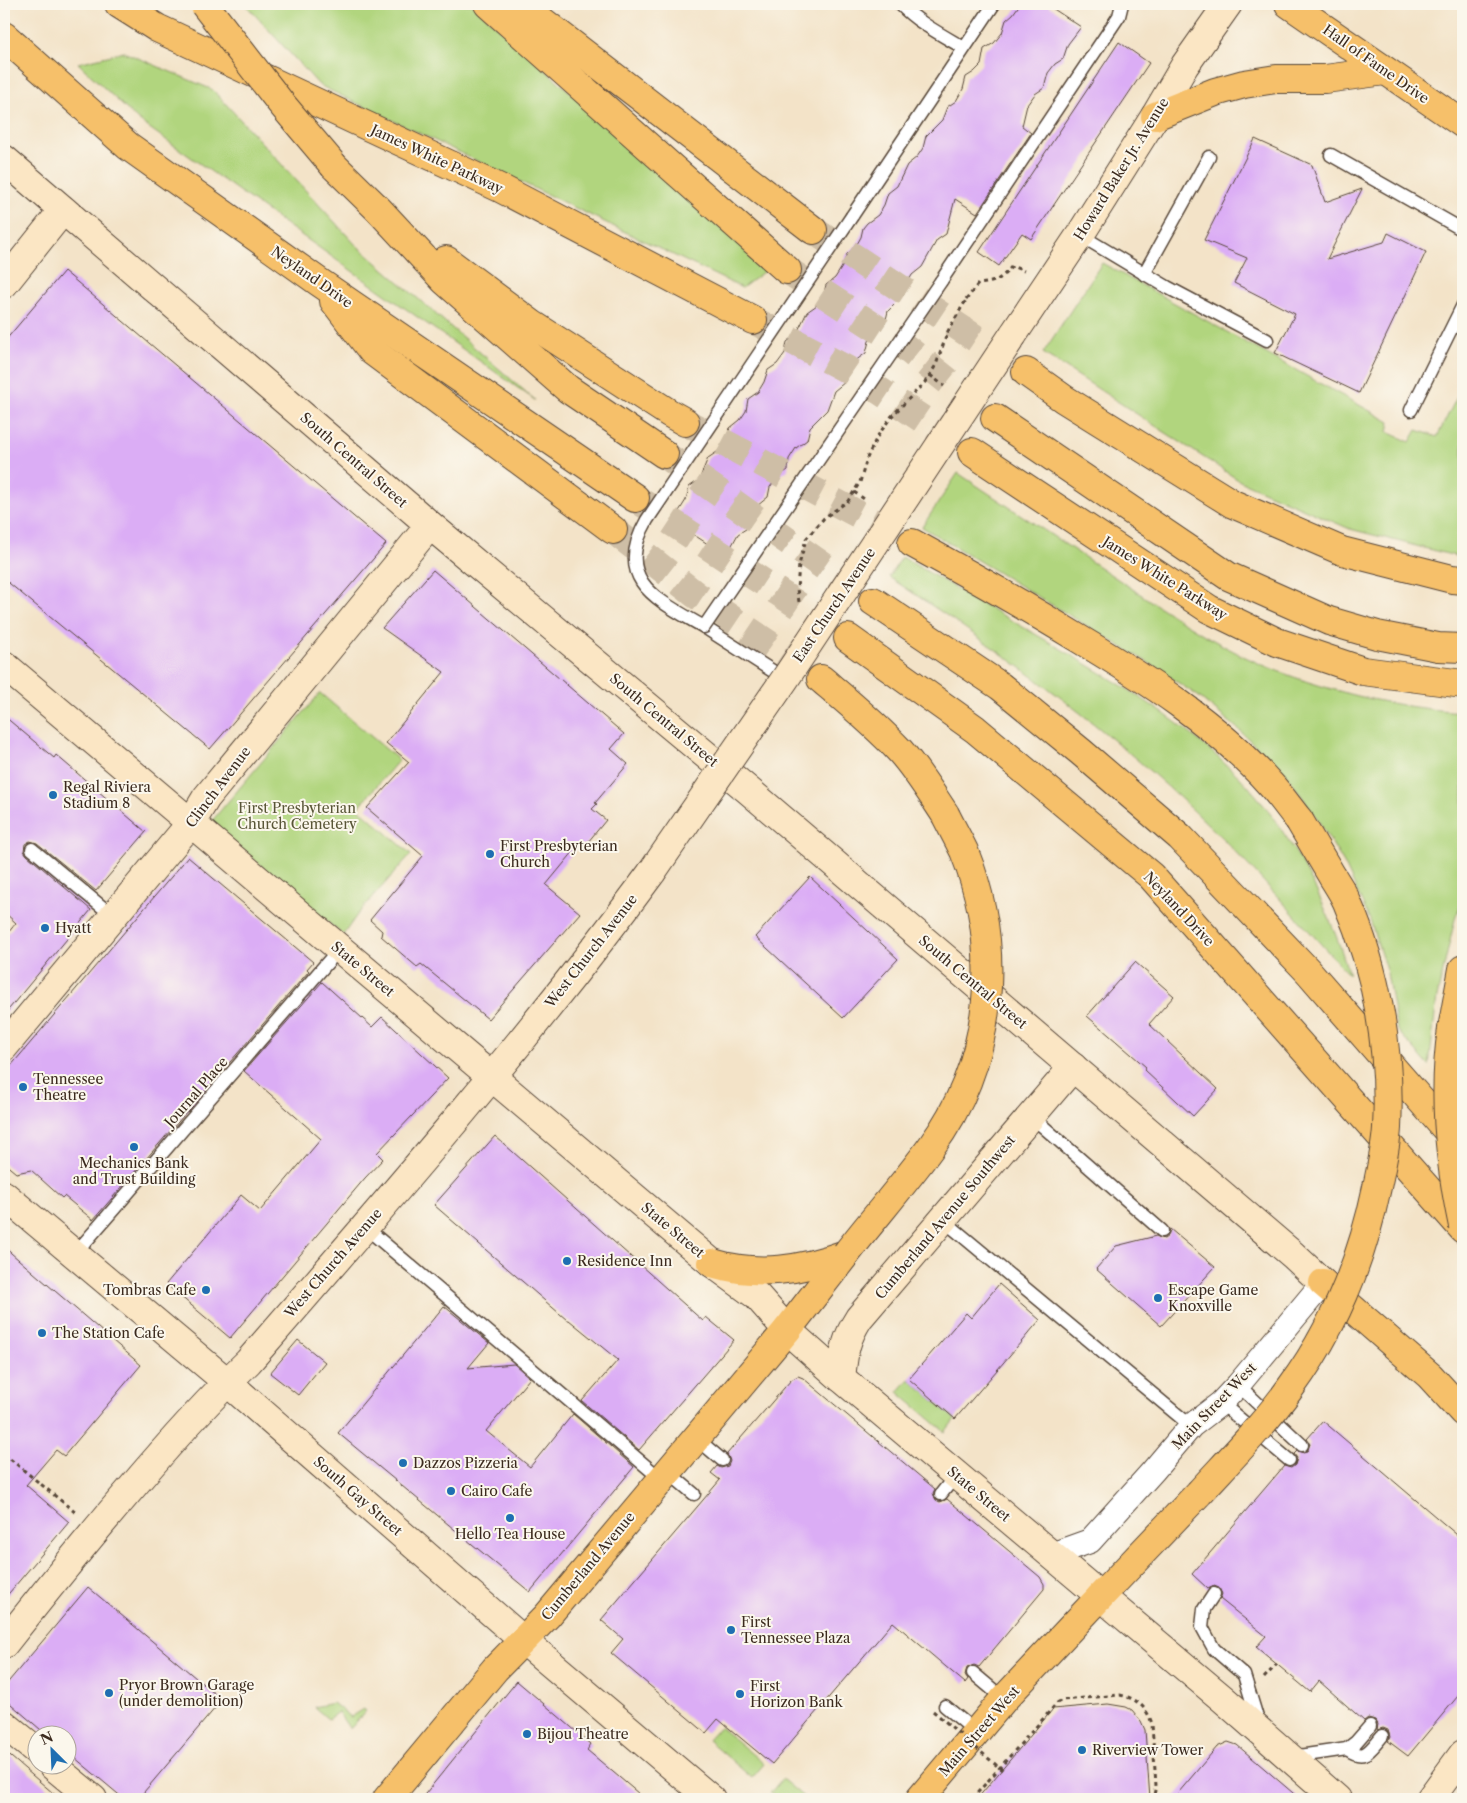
<svg xmlns="http://www.w3.org/2000/svg" width="1467" height="1803" viewBox="0 0 1467 1803" font-family="'Libre Caslon Text',serif">
	<style>
		.green { fill: #b1d57e; stroke: #76804e }
		.building { fill: #dbadf5 }
		.lines { fill: none; stroke-linecap: round; stroke-linejoin: round }
		.highway-tunnel { stroke: #cebea6; stroke-width: 28; stroke-dasharray: 28 14; stroke-linecap: butt }
		.lane-casing { stroke: #574638; stroke-width: 15 }
		.street-casing { stroke: #574638; stroke-width: 26 }
		.secondary-casing { stroke: #574638; stroke-width: 30 }
		.primary-casing { stroke: #574638; stroke-width: 30 }
		.highway-casing { stroke: #574638; stroke-width: 30 }
		.path { stroke: #574638; stroke-width: 3; stroke-dasharray: 4 4; stroke-linecap: butt }
		.lane { stroke: #fff; stroke-width: 12 }
		.street { stroke: #fff; stroke-width: 24 }
		.secondary { stroke: #fbe6c4; stroke-width: 28 }
		.primary { stroke: #f6c06b; stroke-width: 28 }
		.highway { stroke: #f6c06b; stroke-width: 28 }
		.lane-bridge-casing { stroke: #574638; stroke-width: 15; stroke-linecap: butt }
		.secondary-bridge-casing { stroke: #574638; stroke-width: 30; stroke-linecap: butt }
		.highway-bridge-casing { stroke: #574638; stroke-width: 30; stroke-linecap: butt }
		.path-bridge { stroke: #574638; stroke-width: 3; stroke-dasharray: 4 4; stroke-linecap: butt }
		.lane-bridge { stroke: #fff; stroke-width: 12 }
		.secondary-bridge { stroke: #fbe6c4; stroke-width: 28 }
		.highway-bridge { stroke: #f6c06b; stroke-width: 28 }
		.poi-dot { fill: #1f6fb2; stroke: #fbf7ec; stroke-width: 2 }
		.labels { text-anchor: middle; dominant-baseline: central; stroke-width: 4; stroke-linejoin: round; paint-order: stroke }
		.street-label { font-size: 14px; fill: #3b2a1e; stroke: #fbf7ec }
		.poi-label { font-size: 14px; fill: #3b2a1e; stroke: #fbf7ec; text-anchor: start }
		.park-label { font-size: 14px; fill: #585536; stroke: #fbf7ec }
	</style>
	<rect width="100%" height="100%" fill="#fbf7ec"/>
	<filter id="ink" filterUnits="userSpaceOnUse"><feTurbulence type="fractalNoise" baseFrequency=".02" numOctaves="2"/><feDisplacementMap in="SourceGraphic" scale="10" xChannelSelector="R" yChannelSelector="G"/><feConvolveMatrix kernelMatrix="1 2 1 2 8 2 1 2 1" color-interpolation-filters="sRGB"/></filter>
	<filter id="wash" filterUnits="userSpaceOnUse"><feTurbulence type="fractalNoise" baseFrequency=".0096" numOctaves="4" result="noise"/><feDisplacementMap in="SourceGraphic" scale="20" xChannelSelector="R" yChannelSelector="G"/><feGaussianBlur stdDeviation="1.12" result="paint"/><feColorMatrix in="noise" values="0 0 0 0 0 0 0 0 0 0 0 0 0 0 0 0 0 1.4 0 .05"/><feComposite in="paint" operator="in"/></filter>
	<g filter="url(#wash)">
		<rect width="100%" height="100%" fill="#f3e3c8"/>
		<g class="green">
			<polygon points="245,4 472,4 767,269 742,288 319,85"/>
			<polygon points="124,52 213,90 355,244 535,400 138,120 78,63"/>
			<polygon points="1102,263 1390,422 1388,432 1410,442 1417,430 1437,437 1463,385 1463,558 1350,529 1240,481 1043,353"/>
			<path d="M 958,473 C 1012,509 1065,544 1119,580 C 1164,610 1209,641 1258,663 C 1321,690 1395,708 1463,712 L 1463,898 L 1455,919 L 1437,997 L 1429,1066 L 1397,1030 L 1387,973 L 1370,920 L 1345,865 L 1315,815 L 1288,777 L 1237,728 L 1198,696 L 1149,663 L 922,527 Z"/>
			<path d="M 902,557 C 954,587 1005,617 1056,646 C 1115,681 1174,715 1224,763 C 1232,770 1241,778 1248,786 C 1293,837 1331,910 1349,975 C 1308,930 1268,885 1225,841 C 1189,805 1150,770 1110,737 C 1040,679 965,627 889,577 Z"/>
			<polygon points="320,693 399,760 358,808 411,854 357,915 343,935 210,823"/>
			<polygon points="909,1379 955,1419 945,1432 898,1392"/>
			<polygon points="333,1703 351,1717 364,1709 366,1711 351,1728 349,1728 338,1712 328,1719 314,1707"/>
			<polygon points="720,1727 764,1764 752,1778 708,1740"/>
			<polygon points="782,1779 806,1799 778,1799 770,1793"/>
		</g>
		<g id="blocks">
			<g class="building">
				<polygon points="1020,4 1046,4 1081,27 1068,44 1063,59 1055,64 1048,73 1044,88 1035,94 1027,105 1022,126 1031,133 977,213 955,199 946,234 937,240 922,267 912,275 906,286 904,295 888,311 885,324 874,332 869,341 866,353 855,361 849,371 845,382 834,391 827,410 810,427 807,440 796,448 789,459 788,470 778,477 770,487 768,497 757,506 752,514 749,527 738,534 732,545 729,558 673,521 686,500 689,487 699,480 708,458 717,452 725,443 730,428 740,420 746,411 748,399 758,392 764,382 768,370 777,364 785,353 787,342 796,335 807,312 817,305 823,296 826,285 835,278 842,267 847,254 856,246 861,237 863,228 867,223 878,215 884,205 888,193 897,186 907,165 917,157 923,148 926,136 942,120 947,107 956,101 963,89 966,77 974,72 981,65 984,49 994,43 1002,33 1006,20 1013,14"/>
				<polygon points="1119,42 1149,63 1031,239 1022,233 999,266 979,252"/>
				<polygon points="1255,139 1312,165 1325,202 1362,189 1327,259 1384,242 1388,233 1426,252 1359,393 1275,353 1295,314 1234,283 1247,258 1204,240"/>
				<polygon points="64,271 386,544 210,749 4,579 4,342"/>
				<polygon points="433,570 624,734 611,749 628,764 595,803 597,804 592,809 606,820 583,848 579,845 546,885 580,913 488,1019 421,964 417,967 381,936 382,931 370,920 423,856 367,808 409,762 386,743 444,672 382,628"/>
				<polygon points="4,716 54,758 56,755 146,832 96,891 37,843 30,841 25,844 24,851 27,855 91,910 4,1015 4,938 16,923 4,912"/>
				<polygon points="188,857 313,962 307,969 309,971 93,1220 64,1196 62,1198 31,1170 16,1173 4,1163 4,1074"/>
				<polygon points="810,877 898,959 843,1018 755,937"/>
				<polygon points="1135,962 1174,996 1149,1024 1218,1089 1193,1116 1144,1070 1146,1067 1087,1016"/>
				<polygon points="322,982 372,1027 382,1017 448,1078 377,1153 383,1159 365,1178 230,1338 166,1284 241,1195 260,1211 321,1139 244,1071"/>
				<polygon points="495,1136 703,1321 706,1317 734,1340 639,1450 582,1401 618,1360 569,1320 567,1320 434,1205"/>
				<polygon points="1170,1229 1215,1267 1161,1326 1096,1269 1116,1246 1156,1236 1164,1239 1168,1236"/>
				<polygon points="4,1247 141,1365 64,1456 56,1450 26,1485 69,1522 4,1599"/>
				<polygon points="999,1284 1040,1320 955,1419 909,1379 966,1313 971,1318"/>
				<polygon points="444,1306 489,1343 468,1368 514,1364 530,1378 486,1431 530,1467 573,1414 634,1467 530,1592 338,1433"/>
				<polygon points="298,1340 325,1362 298,1395 270,1373"/>
				<polygon points="798,1376 803,1378 935,1489 933,1493 936,1500 940,1502 947,1499 1040,1577 1044,1584 1044,1589 979,1667 974,1665 967,1668 965,1675 968,1679 965,1683 893,1622 772,1764 718,1719 706,1733 611,1653 623,1639 601,1620 720,1480 711,1473 717,1466 721,1468 728,1466 730,1461 727,1454 791,1380"/>
				<polygon points="1323,1421 1463,1540 1463,1690 1408,1756 1388,1741 1390,1737 1388,1730 1383,1728 1377,1730 1378,1724 1375,1720 1368,1718 1364,1721 1319,1681 1310,1692 1256,1647 1266,1636 1220,1599 1222,1594 1219,1588 1214,1586 1208,1589 1192,1574 1284,1466 1291,1468 1295,1465 1297,1458 1294,1454 1297,1451 1304,1453 1308,1450 1310,1443 1307,1439"/>
				<polygon points="88,1587 222,1700 138,1799 124,1799 68,1752 68,1736 48,1736 4,1698 4,1687"/>
				<polygon points="517,1681 591,1744 587,1750 645,1799 421,1799"/>
				<polygon points="1108,1704 1126,1707 1132,1710 1141,1721 1145,1730 1150,1799 977,1799 1053,1709"/>
				<polygon points="1228,1742 1237,1745 1300,1799 1173,1799 1217,1747"/>
				<polygon points="4,1751 60,1799 4,1799"/>
			</g>
		</g>
	</g>
	<g filter="url(#ink)">
		<use href="#blocks" fill-opacity="0" stroke="#574638" stroke-width="1"/>
		<g class="lines">
			<g class="highway-tunnel">
				<polyline points="813,230 1026,372"/>
				<polyline points="787,270 901,344 995,418"/>
				<polyline points="753,320 850,371 972,452"/>
				<polyline points="685,422 912,543"/>
				<polyline points="664,454 873,601"/>
				<polyline points="635,498 848,638"/>
				<polyline points="613,530 696,595 821,679"/>
			</g>
			<defs>
				<g id="lane">
					<path d="M 900,4 C 918,23 942,35 964,48"/>
					<polyline points="1331,155 1463,230"/>
					<polyline points="852,216 994,4"/>
					<polyline points="1080,235 1167,287 1267,340"/>
					<polyline points="1144,274 1209,157"/>
					<polyline points="941,281 1119,16 1122,4"/>
					<polyline points="1411,410 1463,305"/>
					<polyline points="704,627 785,679"/>
					<polyline points="32,849 113,916"/>
					<polyline points="1031,1116 1162,1231"/>
					<polyline points="942,1219 1191,1426"/>
					<polyline points="365,1227 661,1479"/>
					<polyline points="74,1255 340,948"/>
					<polyline points="1238,1385 1302,1445"/>
					<polyline points="1221,1403 1289,1460"/>
					<polyline points="696,1438 722,1460"/>
					<polyline points="668,1472 694,1494"/>
					<polyline points="941,1494 956,1475"/>
					<polyline points="1214,1594 1204,1609 1202,1627 1214,1649 1244,1675 1259,1724"/>
					<polyline points="973,1673 1004,1699"/>
					<polyline points="945,1706 976,1732"/>
					<path d="M 1347,1749 C 1365,1762 1370,1750 1382,1736"/>
					<polyline points="1292,1757 1347,1749 1356,1742 1370,1726"/>
				</g>
				<polyline id="street" points="1051,1555 1090,1541 1153,1471 1191,1426 1221,1403 1238,1385 1323,1283"/>
				<g id="secondary">
					<polyline points="4,159 430,525 748,790 1293,1255 1323,1283"/>
					<polyline points="4,284 63,210"/>
					<polyline points="1013,335 1080,235 1155,116 1185,65 1228,4"/>
					<polyline points="4,665 712,1263 757,1296 787,1330 841,1378 1223,1699 1337,1799"/>
					<polyline points="4,1047 191,823 206,798 430,525"/>
					<polyline points="4,1195 227,1382 523,1640 711,1799"/>
					<path d="M 841,1378 C 844,1352 845,1340 859,1318 L 1073,1067"/>
					<path d="M 4,1644 C 45,1592 86,1541 129,1491 C 167,1446 206,1402 248,1362 C 387,1202 526,1043 652,872"/>
					<polyline points="4,1724 38,1752"/>
					<polyline points="53,1766 93,1799"/>
					<polyline points="1430,1799 1463,1754"/>
				</g>
				<g id="primary">
					<polyline points="1289,4 1463,124"/>
					<polyline points="1155,116 1215,92 1244,84 1276,79 1325,79 1385,71"/>
					<polyline points="387,1799 495,1669 547,1616 787,1330"/>
					<polyline points="920,1799 1004,1699 1100,1597"/>
				</g>
				<g id="highway">
					<polyline points="119,4 157,28 500,188 753,320"/>
					<polyline points="488,4 787,270"/>
					<polyline points="520,4 813,230"/>
					<polyline points="4,36 128,146 319,282 635,498"/>
					<polyline points="334,166 379,210 445,281 568,389 664,454"/>
					<polyline points="446,260 532,324 669,413 685,422"/>
					<polyline points="334,301 372,351 613,530"/>
					<polyline points="1026,372 1064,399 1233,504 1342,551 1452,579 1463,580"/>
					<polyline points="995,418 1228,576 1329,621 1377,635 1438,647 1463,648"/>
					<polyline points="972,452 1209,609 1277,642 1363,671 1463,684"/>
					<path d="M 912,543 C 967,573 1022,604 1076,637 C 1146,679 1216,723 1271,785 C 1281,796 1290,809 1299,820"/>
					<polyline points="873,601 1000,686 1081,752 1180,837 1308,971 1459,1144"/>
					<polyline points="848,638 975,729 1151,876 1463,1229"/>
					<path d="M 821,679 C 848,702 876,725 900,751 C 917,770 931,793 945,814"/>
					<polyline points="1452,1029 1463,969"/>
					<path d="M 712,1263 C 759,1277 801,1270 846,1254"/>
					<polyline points="1323,1283 1430,1376 1463,1412"/>
					<polyline points="787,1330 846,1254"/>
					<polyline points="1100,1597 1199,1493"/>
				</g>
			</defs>
			<use href="#lane" class="lane-casing"/>
			<use href="#street" class="street-casing"/>
			<use href="#secondary" class="secondary-casing"/>
			<use href="#primary" class="primary-casing"/>
			<use href="#highway" class="highway-casing"/>
			<g class="path">
				<path d="M 966,300 L 978,284 C 997,282 1000,280 1012,266 L 1024,271"/>
				<polyline points="930,375 944,386"/>
				<polyline points="854,492 867,501"/>
				<polyline points="4,1246 9,1240"/>
				<polyline points="4,1454 76,1513"/>
				<polyline points="1264,1678 1277,1664"/>
				<path d="M 972,1799 L 1057,1703 L 1062,1700 L 1120,1695 C 1136,1698 1147,1707 1152,1724 L 1156,1786 L 1153,1799"/>
			</g>
			<use href="#lane" class="lane"/>
			<use href="#street" class="street"/>
			<use href="#secondary" class="secondary"/>
			<use href="#primary" class="primary"/>
			<use href="#highway" class="highway"/>
			<defs>
				<path id="lane-bridge" d="M 852,216 L 647,520 C 612,581 658,600 704,627 L 941,281"/>
				<polyline id="secondary-bridge" points="652,872 785,679 1013,335"/>
				<g id="highway-bridge">
					<polyline points="204,4 280,102 334,166"/>
					<path d="M 1452,1029 C 1442,1095 1449,1161 1463,1226"/>
					<path d="M 846,1254 C 874,1218 904,1184 931,1147 C 994,1062 1003,948 964,851 C 958,839 951,826 945,814"/>
					<path d="M 1199,1493 C 1230,1459 1264,1425 1291,1387 C 1335,1327 1362,1260 1377,1187 C 1381,1168 1386,1147 1387,1128 C 1391,1052 1377,971 1347,902 C 1343,893 1337,884 1332,876 C 1321,857 1310,839 1299,820"/>
				</g>
			</defs>
			<use href="#lane-bridge" class="lane-bridge-casing"/>
			<use href="#secondary-bridge" class="secondary-bridge-casing"/>
			<use href="#highway-bridge" class="highway-bridge-casing"/>
			<g class="path-bridge">
				<polyline points="799,602 797,589 799,565 806,539 824,518 848,501 860,482 867,458 877,437 891,417 926,381 936,365 948,331 966,300"/>
				<polyline points="933,1711 1002,1770"/>
			</g>
			<use href="#lane-bridge" class="lane-bridge"/>
			<use href="#secondary-bridge" class="secondary-bridge"/>
			<use href="#highway-bridge" class="highway-bridge"/>
		</g>
	</g>
	<g class="poi-dot">
		<circle cx="53" cy="795" r="5"/>
		<circle cx="490" cy="854" r="5"/>
		<circle cx="45" cy="928" r="5"/>
		<circle cx="23" cy="1087" r="5"/>
		<circle cx="134" cy="1147" r="5"/>
		<circle cx="567" cy="1261" r="5"/>
		<circle cx="206" cy="1290" r="5"/>
		<circle cx="1158" cy="1298" r="5"/>
		<circle cx="42" cy="1333" r="5"/>
		<circle cx="403" cy="1463" r="5"/>
		<circle cx="451" cy="1491" r="5"/>
		<circle cx="510" cy="1518" r="5"/>
		<circle cx="731" cy="1630" r="5"/>
		<circle cx="109" cy="1693" r="5"/>
		<circle cx="740" cy="1694" r="5"/>
		<circle cx="527" cy="1734" r="5"/>
		<circle cx="1082" cy="1750" r="5"/>
	</g>
	<g class="labels">
		<g class="street-label">
			<text transform="translate(1376 64) rotate(35)">Hall of Fame Drive</text>
			<text transform="translate(437 159) rotate(25)">James White Parkway</text>
			<text transform="translate(1121 169) rotate(-58)">Howard Baker Jr. Avenue</text>
			<text transform="translate(312 277) rotate(35)">Neyland Drive</text>
			<text transform="translate(354 460) rotate(41)">South Central Street</text>
			<text transform="translate(1165 578) rotate(32)">James White Parkway</text>
			<text transform="translate(834 605) rotate(-56)">East Church Avenue</text>
			<text transform="translate(664 720) rotate(40)">South Central Street</text>
			<text transform="translate(218 787) rotate(-53)">Clinch Avenue</text>
			<text transform="translate(1179 909) rotate(47)">Neyland Drive</text>
			<text transform="translate(591 951) rotate(-52)">West Church Avenue</text>
			<text transform="translate(363 969) rotate(40)">State Street</text>
			<text transform="translate(973 982) rotate(40)">South Central Street</text>
			<text transform="translate(196 1092) rotate(-49)">Journal Place</text>
			<text transform="translate(945 1217) rotate(-50)">Cumberland Avenue Southwest</text>
			<text transform="translate(673 1230) rotate(40)">State Street</text>
			<text transform="translate(333 1263) rotate(-49)">West Church Avenue</text>
			<text transform="translate(1214 1406) rotate(-46)">Main Street West</text>
			<text transform="translate(979 1494) rotate(40)">State Street</text>
			<text transform="translate(358 1496) rotate(41)">South Gay Street</text>
			<text transform="translate(588 1566) rotate(-50)">Cumberland Avenue</text>
			<text transform="translate(979 1731) rotate(-49)">Main Street West</text>
		</g>
		<g class="poi-label">
			<text x="63" y="787">Regal Riviera<tspan x="63" dy="16">Stadium 8</tspan></text>
			<text x="500" y="846">First Presbyterian<tspan x="500" dy="16">Church</tspan></text>
			<text x="55" y="928">Hyatt</text>
			<text x="33" y="1079">Tennessee<tspan x="33" dy="16">Theatre</tspan></text>
			<text x="134" y="1163" text-anchor="middle">Mechanics Bank<tspan x="134" dy="16">and Trust Building</tspan></text>
			<text x="577" y="1261">Residence Inn</text>
			<text x="196" y="1290" text-anchor="end">Tombras Cafe</text>
			<text x="1168" y="1290">Escape Game<tspan x="1168" dy="16">Knoxville</tspan></text>
			<text x="52" y="1333">The Station Cafe</text>
			<text x="413" y="1463">Dazzos Pizzeria</text>
			<text x="461" y="1491">Cairo Cafe</text>
			<text x="510" y="1534" text-anchor="middle">Hello Tea House</text>
			<text x="741" y="1622">First<tspan x="741" dy="16">Tennessee Plaza</tspan></text>
			<text x="119" y="1685">Pryor Brown Garage<tspan x="119" dy="16">(under demolition)</tspan></text>
			<text x="750" y="1686">First<tspan x="750" dy="16">Horizon Bank</tspan></text>
			<text x="537" y="1734">Bijou Theatre</text>
			<text x="1092" y="1750">Riverview Tower</text>
		</g>
		<g class="park-label">
			<text x="297" y="808">First Presbyterian<tspan x="297" dy="16">Church Cemetery</tspan></text>
		</g>
	</g>
	<rect width="1467" height="1803" fill="none" stroke="#fbf7ec" stroke-width="20"/>
	<g transform="translate(52 1750) rotate(336)"><circle r="24" fill="#fbf7ec" stroke="#aea59a"/>
	<path d="M0-4L9 19L0 12L-9 19Z" fill="#1f6fb2"/>
	<text y="-8" font-size="14" font-weight="bold" text-anchor="middle" fill="#3b2a1e">N</text>
	</g>
</svg>
